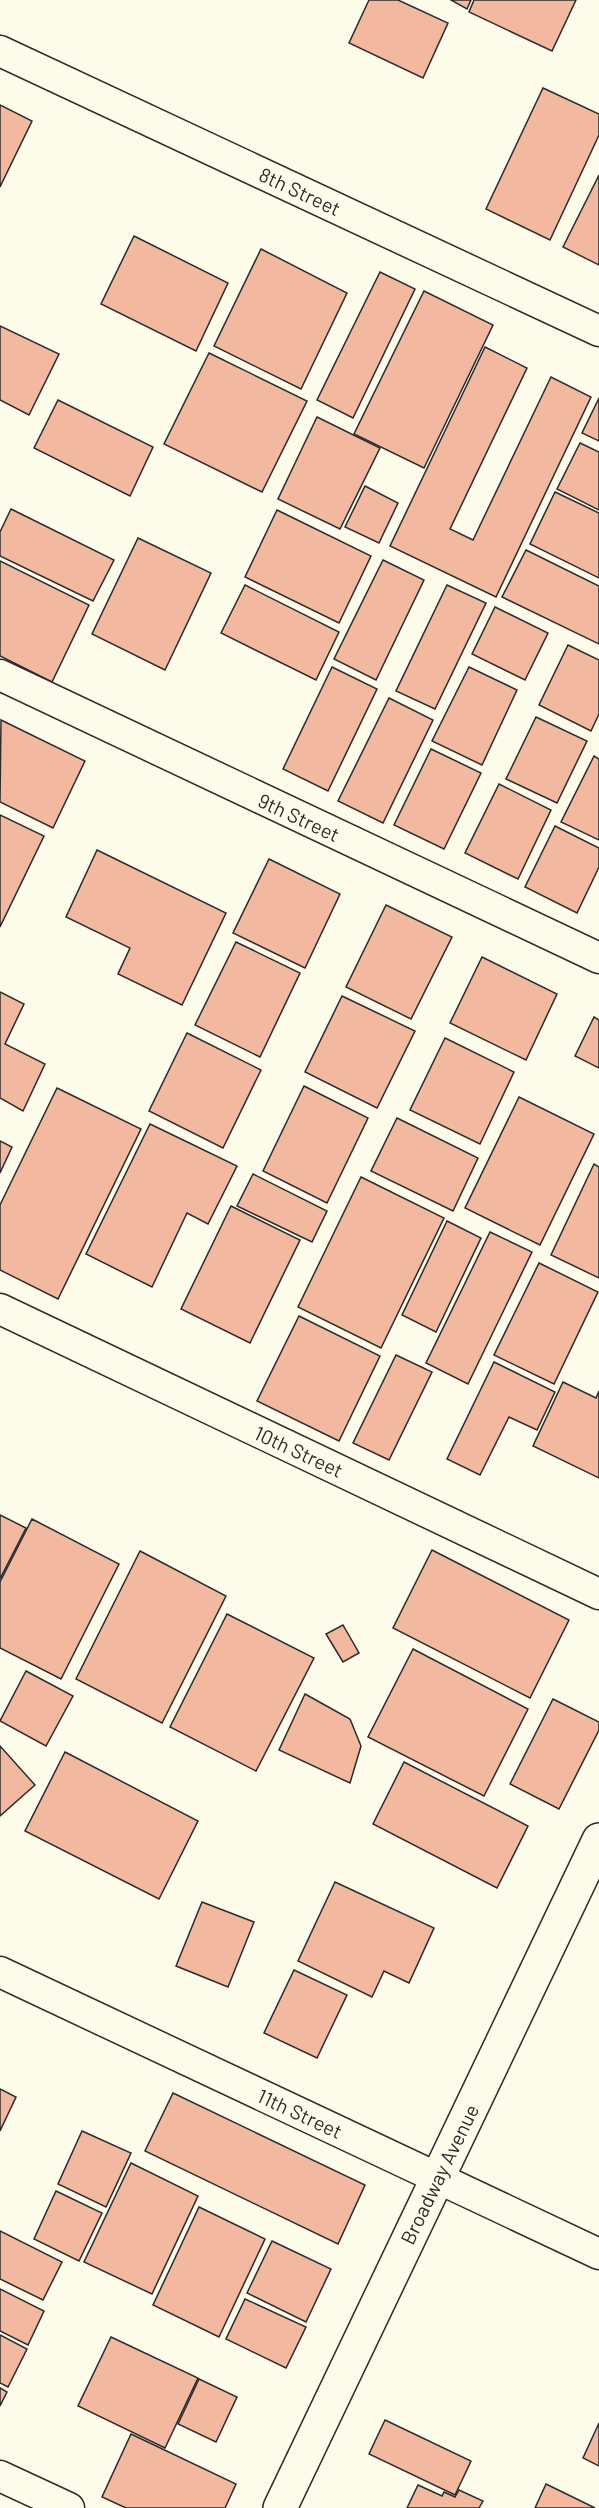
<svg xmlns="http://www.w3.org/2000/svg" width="599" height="2508" viewBox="0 0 599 2508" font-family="Barlow,sans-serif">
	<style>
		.building { fill: #f2b8a0; stroke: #2b2b2b; stroke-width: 1.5 }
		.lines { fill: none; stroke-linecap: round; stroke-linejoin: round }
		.minor-casing { stroke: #2b2b2b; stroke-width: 33 }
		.tertiary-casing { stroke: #2b2b2b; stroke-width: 36 }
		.minor { stroke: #fdfbea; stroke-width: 30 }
		.tertiary { stroke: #fdfbea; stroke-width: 33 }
		.labels { text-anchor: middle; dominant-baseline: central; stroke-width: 4.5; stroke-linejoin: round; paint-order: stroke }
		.street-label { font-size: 20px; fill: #2b2b2b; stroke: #fdfbea }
	</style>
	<rect width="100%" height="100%" fill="#fdfbea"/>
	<g class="building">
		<polygon points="369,0 398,0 448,23 423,78 349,43"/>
		<polygon points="451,0 471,0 467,9"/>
		<polygon points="474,0 576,0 552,51 469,12"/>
		<polygon points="543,88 599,114 599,135 550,240 486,209"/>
		<polygon points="0,105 32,121 0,187"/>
		<polygon points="599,175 599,265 563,247"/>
		<polygon points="134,236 228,283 196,351 101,304"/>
		<polygon points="261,249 347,293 301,389 214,346"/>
		<polygon points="380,272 415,289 353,418 317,400"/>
		<polygon points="424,291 493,325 424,468 354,434"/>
		<polygon points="0,326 59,354 29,415 0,400"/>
		<polygon points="485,347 527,368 450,529 473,540 551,377 591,397 496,597 390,546"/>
		<polygon points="209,353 307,401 262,492 164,444"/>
		<polygon points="599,398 599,441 582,433"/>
		<polygon points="58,400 153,447 130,496 34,448"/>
		<polygon points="317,417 380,448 340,529 278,499"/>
		<polygon points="580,443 599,452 599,510 557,489"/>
		<polygon points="365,486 398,503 379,543 345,527"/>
		<polygon points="555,492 599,513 599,578 530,544"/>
		<polygon points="11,509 114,560 93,601 0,556 0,532"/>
		<polygon points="277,510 371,556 339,623 245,577"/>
		<polygon points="138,538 211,573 165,670 92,634"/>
		<polygon points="526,550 599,586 599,644 502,597"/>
		<polygon points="383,560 424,580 376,680 334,659"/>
		<polygon points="0,561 89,605 52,682 0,656"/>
		<polygon points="245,585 339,632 316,680 221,633"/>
		<polygon points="447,585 486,603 435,709 396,691"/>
		<polygon points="495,607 548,633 525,680 472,654"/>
		<polygon points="568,645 599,660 599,714 591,731 539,705"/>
		<polygon points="332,667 377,689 328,791 283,769"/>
		<polygon points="469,667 517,690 482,765 432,741"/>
		<polygon points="389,698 433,720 383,823 338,801"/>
		<polygon points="536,717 587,741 557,803 506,779"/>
		<polygon points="1,720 85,761 53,828 0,802"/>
		<polygon points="431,749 481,773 444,849 394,825"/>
		<polygon points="594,756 599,759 599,840 561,822"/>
		<polygon points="499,784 551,810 518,879 465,853"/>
		<polygon points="0,815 44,836 0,927"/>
		<polygon points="555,826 599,848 599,867 577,913 525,887"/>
		<polygon points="97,850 226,913 182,1005 118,974 130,948 66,917"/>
		<polygon points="269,859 340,894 305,968 233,933"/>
		<polygon points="386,905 452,937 411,1019 346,987"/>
		<polygon points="236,942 300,973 260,1057 195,1025"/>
		<polygon points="482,957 557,994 526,1060 450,1023"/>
		<polygon points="0,992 24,1004 5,1044 45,1064 23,1111 0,1098"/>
		<polygon points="342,996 415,1031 377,1108 305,1072"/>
		<polygon points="594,1017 599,1020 599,1068 575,1056"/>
		<polygon points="187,1033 261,1070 223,1148 149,1111"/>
		<polygon points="445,1038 514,1072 480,1144 410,1110"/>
		<polygon points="304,1086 368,1118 327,1203 263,1171"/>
		<polygon points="57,1088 141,1129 58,1299 0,1270 0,1205"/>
		<polygon points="519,1097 594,1134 540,1245 465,1208"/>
		<polygon points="397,1118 478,1158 453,1211 371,1171"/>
		<polygon points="150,1124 237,1166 208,1224 187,1213 152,1287 86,1254"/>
		<polygon points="0,1141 12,1147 0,1173"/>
		<polygon points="594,1164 599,1167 599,1278 551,1255"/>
		<polygon points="253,1174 327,1211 312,1242 237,1206"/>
		<polygon points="361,1177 444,1218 381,1348 298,1307"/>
		<polygon points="231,1206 300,1240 250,1343 181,1309"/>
		<polygon points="447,1221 481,1238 436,1332 402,1315"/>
		<polygon points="490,1232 532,1252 468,1384 426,1363"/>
		<polygon points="539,1263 598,1292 554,1384 494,1355"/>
		<polygon points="299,1316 380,1356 339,1441 257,1401"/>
		<polygon points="396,1355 432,1372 389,1460 353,1443"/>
		<polygon points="494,1362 555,1392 537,1430 509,1417 480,1475 447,1459"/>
		<polygon points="563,1382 596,1398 599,1391 599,1478 533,1446"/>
		<polygon points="0,1515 26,1528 0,1579"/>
		<polygon points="32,1519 119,1564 61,1679 0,1648 0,1582"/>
		<polygon points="432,1550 569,1620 530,1698 393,1628"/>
		<polygon points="140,1551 226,1596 162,1723 76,1679"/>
		<polygon points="227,1614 314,1658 256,1771 170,1727"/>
		<polygon points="343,1625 359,1653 343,1662 326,1634"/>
		<polygon points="413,1649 528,1709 484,1796 368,1737"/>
		<polygon points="26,1671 73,1696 46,1746 0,1721"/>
		<polygon points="305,1694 350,1719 361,1746 350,1783 279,1750"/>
		<polygon points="553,1699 599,1722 599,1730 559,1809 510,1784"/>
		<polygon points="0,1746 35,1785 0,1816"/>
		<polygon points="65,1752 198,1821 159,1899 25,1831"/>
		<polygon points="404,1762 528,1826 497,1888 373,1824"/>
		<polygon points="335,1882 434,1928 409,1983 384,1971 372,1997 298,1961"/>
		<polygon points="202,1902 254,1922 228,1987 176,1966"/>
		<polygon points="294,1970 347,1995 317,2058 264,2033"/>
		<polygon points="0,2089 16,2097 0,2131"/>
		<polygon points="173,2093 365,2185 338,2244 145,2151"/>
		<polygon points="82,2131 131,2153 106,2207 58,2184"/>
		<polygon points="131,2163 198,2196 152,2294 84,2262"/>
		<polygon points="56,2191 102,2213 79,2261 34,2239"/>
		<polygon points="199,2207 265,2239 219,2337 153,2305"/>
		<polygon points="0,2231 62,2262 43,2300 0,2279"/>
		<polygon points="272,2241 331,2269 306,2322 247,2293"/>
		<polygon points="0,2289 44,2311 28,2345 0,2331"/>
		<polygon points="245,2299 306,2327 286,2368 226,2339"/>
		<polygon points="0,2335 27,2349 8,2387 0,2383"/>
		<polygon points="111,2337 198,2378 165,2448 78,2406"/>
		<polygon points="199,2379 237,2397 216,2442 178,2424"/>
		<polygon points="0,2388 7,2392 0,2406"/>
		<polygon points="385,2420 471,2461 455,2495 369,2454"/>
		<polygon points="599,2423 599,2466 583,2458"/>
		<polygon points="131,2434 236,2484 225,2508 126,2508 102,2497"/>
		<polygon points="546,2484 595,2508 535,2508"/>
		<polygon points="418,2485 442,2496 444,2492 455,2497 459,2490 483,2501 479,2508 407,2508"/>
	</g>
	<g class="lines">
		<defs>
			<g id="minor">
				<polyline points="0,51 599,331"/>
				<polyline points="0,675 599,958"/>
				<polyline points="0,1309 599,1594"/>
				<polyline points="0,1972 599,2254"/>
				<polyline points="0,2476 69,2508"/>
			</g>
			<polyline id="tertiary" points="280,2508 599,1840"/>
		</defs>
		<use href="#minor" class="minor-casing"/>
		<use href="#tertiary" class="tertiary-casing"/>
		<use href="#minor" class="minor"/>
		<use href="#tertiary" class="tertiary"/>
	</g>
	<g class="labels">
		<g class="street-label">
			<text transform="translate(300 191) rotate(25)">8th Street</text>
			<text transform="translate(299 817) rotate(25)">9th Street</text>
			<text transform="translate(299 1451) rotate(25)">10th Street</text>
			<text transform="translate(300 2113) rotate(25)">11th Street</text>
			<text transform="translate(439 2174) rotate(-64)">Broadway Avenue</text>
		</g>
	</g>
</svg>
